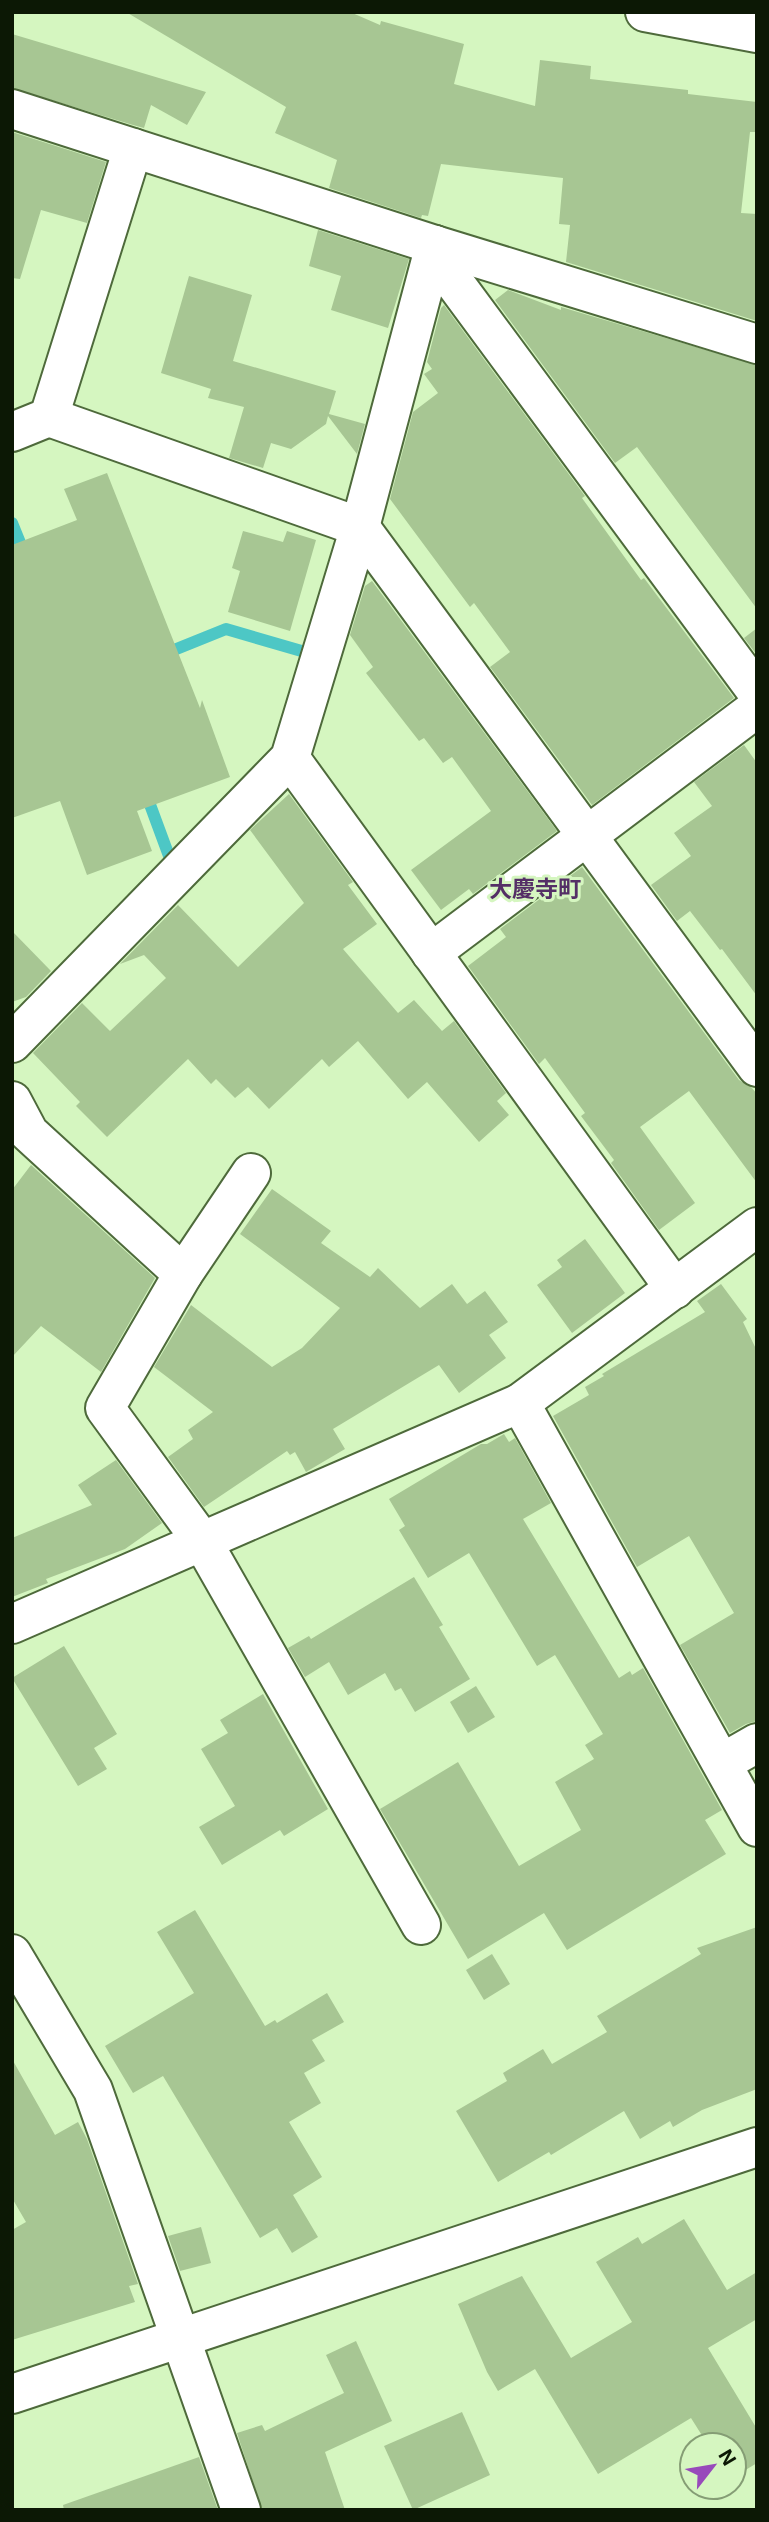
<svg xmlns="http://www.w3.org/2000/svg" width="769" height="2522" viewBox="0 0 769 2522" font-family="Inter,'Noto Sans JP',sans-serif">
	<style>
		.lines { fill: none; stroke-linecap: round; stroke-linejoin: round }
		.stream { stroke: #4dc7c5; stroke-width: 12 }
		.building { fill: #a7c693 }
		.minor-casing { stroke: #4e6a3b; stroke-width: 42 }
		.minor { stroke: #fff; stroke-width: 38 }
		.labels { text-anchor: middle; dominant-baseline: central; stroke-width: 6; stroke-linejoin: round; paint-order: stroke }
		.quarter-label { font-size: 23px; font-weight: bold; fill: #542f66; stroke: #d5f6c0 }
	</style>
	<rect width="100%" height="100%" fill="#d5f6c0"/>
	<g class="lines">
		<g class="stream">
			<polyline points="12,523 25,555"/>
			<polyline points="164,654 226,629 305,652"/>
			<polyline points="145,791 169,856"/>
		</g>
	</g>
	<g class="building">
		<polygon points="126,12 350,12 380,25 381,21 464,44 454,84 535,106 540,60 591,66 590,79 688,90 688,94 757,102 757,132 750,132 741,213 757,214 757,321 566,262 570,225 559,224 563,178 441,164 428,216 422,215 421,218 329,188 337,160 275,133 286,107"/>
		<polygon points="12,34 159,78 206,92 187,125 151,105 144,128 133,125 12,88"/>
		<polygon points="12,132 106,162 87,223 41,210 20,279 12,278"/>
		<polygon points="318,230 409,259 388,328 331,310 341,276 309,266"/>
		<polygon points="189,276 252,295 233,361 336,391 329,414 365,424 357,454 328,416 326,424 291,449 271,443 263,468 229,458 244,407 208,398 211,389 161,373"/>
		<polygon points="508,290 561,310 561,307 757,365 757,609 637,447 615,463 495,300"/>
		<polygon points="444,305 585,496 582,498 641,580 644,578 734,698 592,805 490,667 510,652 474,603 470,607 390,499 413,412 438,393 424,374 432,369 427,362 441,308"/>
		<polygon points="107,473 200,708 202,700 230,777 137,811 152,851 87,875 60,801 12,818 12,545 77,520 64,489"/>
		<polygon points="243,531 283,542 287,531 316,540 290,631 228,612 240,571 232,568"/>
		<polygon points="372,581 557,831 473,894 469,889 441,910 411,870 491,811 452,757 443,763 424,738 419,741 366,673 373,667 350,635 365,586"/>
		<polygon points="757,628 757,655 744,638"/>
		<polygon points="744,745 757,763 757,996 722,949 720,950 690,911 677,921 651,885 691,856 674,833 712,806 694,782"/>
		<polygon points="289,794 353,882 348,885 377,924 343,949 398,1013 414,1000 442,1031 454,1021 506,1093 497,1101 509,1115 479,1142 427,1082 408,1099 358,1041 329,1067 322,1059 269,1109 248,1087 235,1098 216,1079 211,1084 188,1059 107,1137 76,1106 80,1102 33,1053 82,1003 110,1031 166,978 144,955 120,964 178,905 238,967 304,903 250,830"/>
		<polygon points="582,867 739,1080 752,1088 757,1094 757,1183 689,1091 640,1127 695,1203 659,1230 611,1163 614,1160 581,1116 585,1113 545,1058 539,1064 468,966 506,937 500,929"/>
		<polygon points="12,931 51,971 26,997 12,1002"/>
		<polygon points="31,1165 155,1278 101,1372 41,1326 12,1357 12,1190"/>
		<polygon points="272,1189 331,1231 321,1243 370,1277 378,1268 420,1308 452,1284 467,1304 485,1291 508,1322 489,1335 506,1358 459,1393 439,1365 333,1429 345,1449 306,1472 295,1452 290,1455 287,1451 204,1507 168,1457 193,1439 188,1430 213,1412 154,1367 191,1305 272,1367 302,1348 340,1308 240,1234"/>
		<polygon points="585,1239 625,1293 572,1333 537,1285 562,1267 557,1260"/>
		<polygon points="721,1284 747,1319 743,1322 757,1351 757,1721 746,1724 730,1733 680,1645 734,1613 689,1536 637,1567 553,1416 589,1395 585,1387 604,1376 602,1374 705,1312 697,1301"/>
		<polygon points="504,1434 509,1442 515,1438 551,1503 523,1519 619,1678 630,1671 632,1675 643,1668 722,1810 705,1820 726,1854 567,1950 544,1913 468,1959 380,1809 458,1762 519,1866 581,1830 555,1782 594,1759 585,1745 603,1734 555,1655 537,1666 469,1553 428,1578 399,1530 405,1526 389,1499 481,1444 487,1444"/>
		<polygon points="116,1460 162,1523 125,1549 46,1579 48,1583 12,1597 12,1538 92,1505 78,1485"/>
		<polygon points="414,1577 443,1625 439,1627 470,1679 415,1712 401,1688 395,1691 385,1673 348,1695 329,1662 305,1677 288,1648 309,1636 311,1639"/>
		<polygon points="64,1646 117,1734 94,1748 107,1769 78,1786 12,1678"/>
		<polygon points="476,1686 495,1717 468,1733 450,1702"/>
		<polygon points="263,1694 328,1809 284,1836 280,1830 222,1865 199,1827 235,1806 201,1749 228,1733 220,1720"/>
		<polygon points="195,1910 265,2026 275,2020 277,2023 327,1993 344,2022 312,2040 325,2061 304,2073 321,2103 289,2122 322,2177 293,2195 318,2237 292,2253 277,2228 260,2238 163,2076 133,2093 105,2046 194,1993 157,1932"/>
		<polygon points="757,1927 757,2089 702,2110 673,2127 670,2121 640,2139 624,2111 551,2155 549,2152 498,2182 456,2111 507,2081 503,2073 543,2049 552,2064 607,2032 597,2016 701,1954 697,1948"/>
		<polygon points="492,1954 510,1984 484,2000 466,1970"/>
		<polygon points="12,2059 55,2135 78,2122 87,2139 138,2284 129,2286 135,2302 12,2340 12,2230 26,2222 12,2198"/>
		<polygon points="684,2219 727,2290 757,2272 757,2319 708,2348 757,2429 757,2463 734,2477 734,2445 708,2445 691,2418 598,2474 535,2369 498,2391 487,2372 458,2304 522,2276 571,2358 632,2322 596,2262 638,2237 642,2244"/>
		<polygon points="201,2227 211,2263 180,2271 168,2236"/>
		<polygon points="356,2341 392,2421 325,2452 345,2510 262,2510 237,2433 262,2425 265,2431 344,2393 326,2355"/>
		<polygon points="462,2412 490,2475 413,2510 384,2446"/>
		<polygon points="199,2457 218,2510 64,2510 63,2505"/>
	</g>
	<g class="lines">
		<defs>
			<g id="minor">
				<polyline points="645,12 757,33"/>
				<polyline points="12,109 435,245 757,344"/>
				<polyline points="435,245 454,282 757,692"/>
				<polyline points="49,417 360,527 757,1067"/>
				<polyline points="12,432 49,417 133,148"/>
				<polyline points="290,758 675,1289"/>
				<polyline points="431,953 757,708"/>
				<polyline points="12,1043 290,758 360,527 435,245"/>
				<polyline points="12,1101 29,1133 183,1274"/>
				<polyline points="251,1173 183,1274 105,1408 202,1541 421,1925"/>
				<polyline points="520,1403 757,1827"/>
				<polyline points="12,1624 520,1403 757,1227"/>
				<polyline points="722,1763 757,1743"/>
				<polyline points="12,1954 93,2090 241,2510"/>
				<polyline points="12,2394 757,2147"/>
			</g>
		</defs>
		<use href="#minor" class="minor-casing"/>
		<use href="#minor" class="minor"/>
	</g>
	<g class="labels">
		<g class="quarter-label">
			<text x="535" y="889">大慶寺町</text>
		</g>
	</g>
	<rect width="769" height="2522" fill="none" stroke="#0c1805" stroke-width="28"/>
	<g transform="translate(713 2466) rotate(59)"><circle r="33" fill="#d5f6c0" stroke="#859d75" stroke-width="2"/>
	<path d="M0-5L12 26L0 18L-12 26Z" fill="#984abb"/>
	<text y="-10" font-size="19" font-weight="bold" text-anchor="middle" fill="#0c1805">N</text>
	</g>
</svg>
